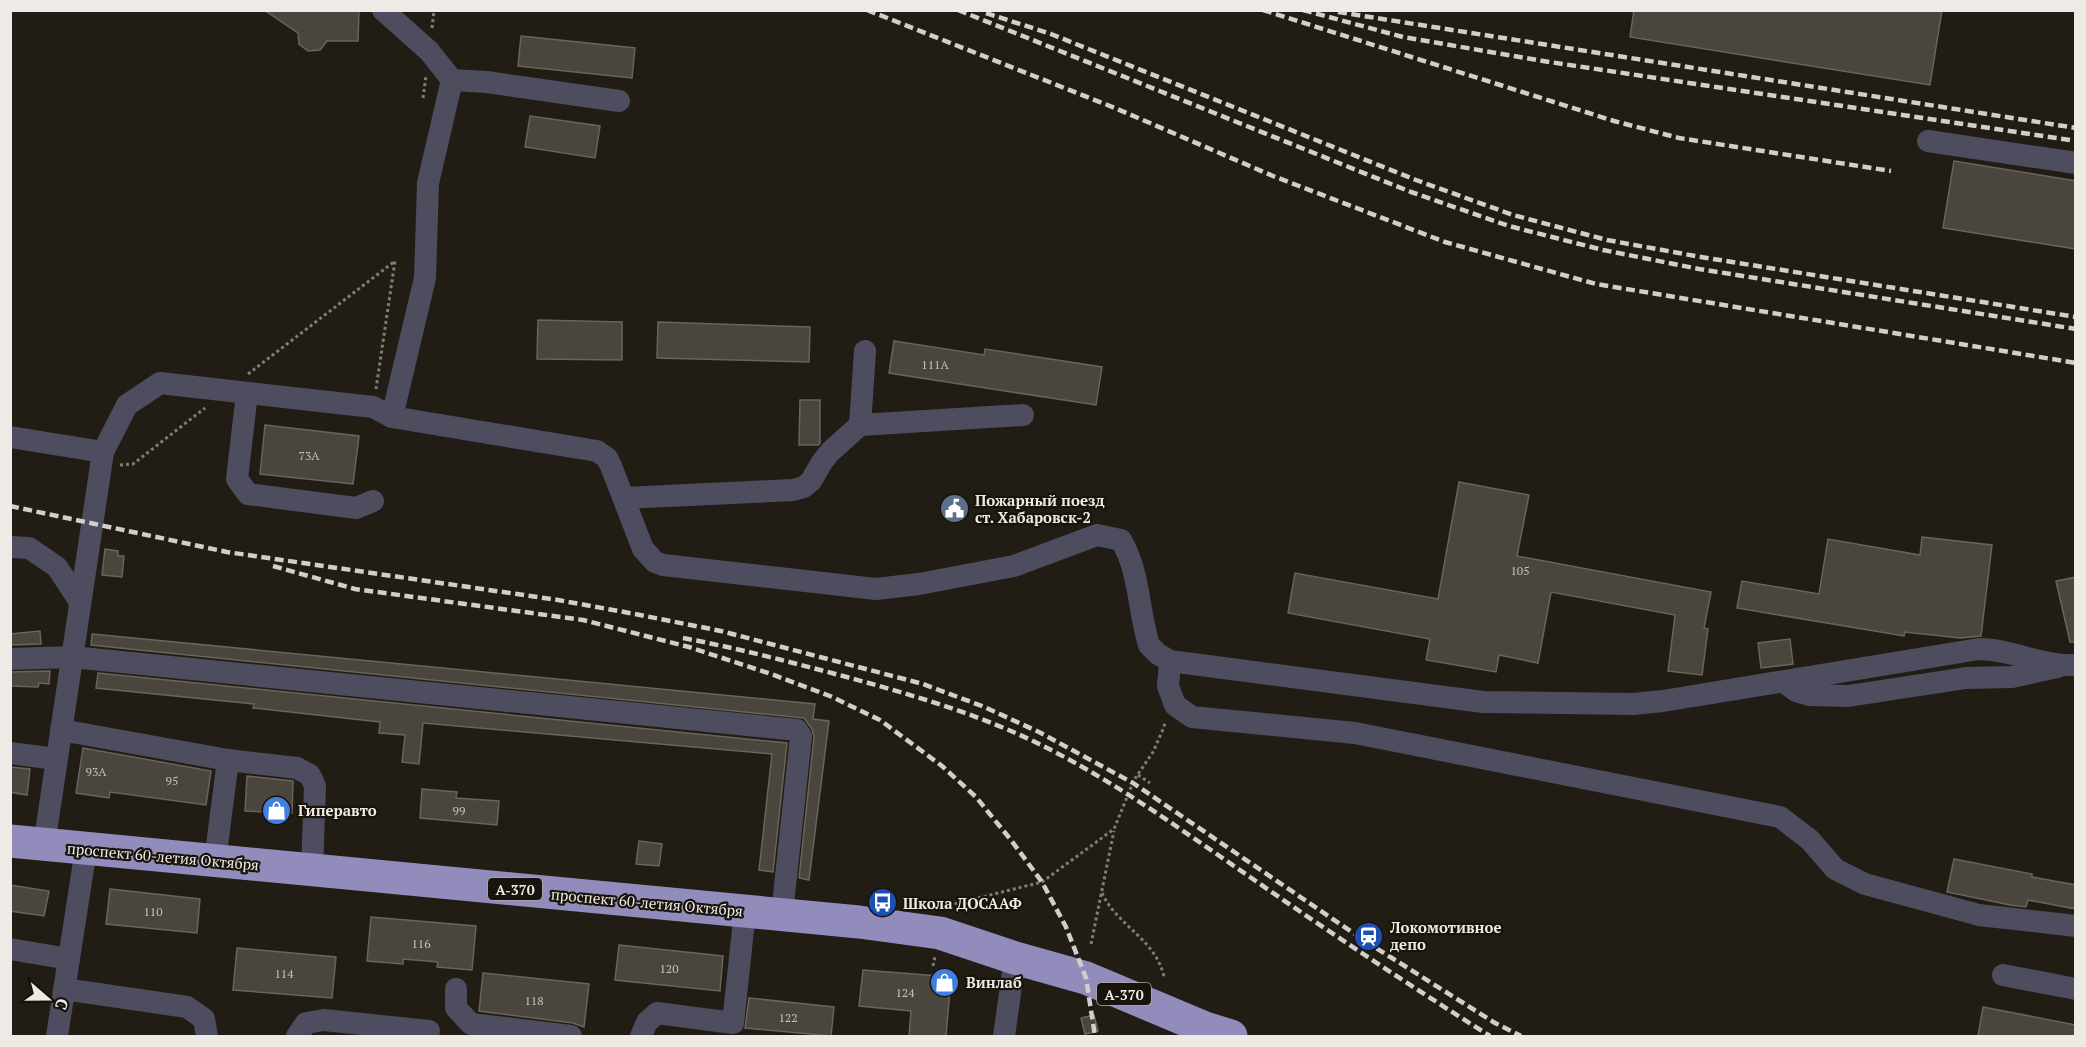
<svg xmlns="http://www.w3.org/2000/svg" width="2086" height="1047" viewBox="0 0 2086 1047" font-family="'PT Serif',serif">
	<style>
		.building { fill: #4a453d; stroke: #6a645b; stroke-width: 1.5 }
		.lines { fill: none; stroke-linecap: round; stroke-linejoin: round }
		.path { stroke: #817e77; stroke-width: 3; stroke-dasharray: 3 3; stroke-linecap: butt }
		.minor { stroke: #4e4c5f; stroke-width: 22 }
		.highway { stroke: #928cbc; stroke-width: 33 }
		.rail { stroke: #d2cec9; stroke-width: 4.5; stroke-dasharray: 9 4.5; stroke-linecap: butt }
		.labels { text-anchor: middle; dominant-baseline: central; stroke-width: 4.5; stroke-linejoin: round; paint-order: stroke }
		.number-label { font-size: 12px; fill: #c5c2bc }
		.shield { fill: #18140d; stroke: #aeaaa5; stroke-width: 1.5 }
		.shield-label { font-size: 14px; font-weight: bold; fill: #eeebe6 }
		.poi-label { font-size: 15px; font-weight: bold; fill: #eeebe6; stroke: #18140d; text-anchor: start }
		.street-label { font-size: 15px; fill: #eeebe6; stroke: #18140d }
	</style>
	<rect width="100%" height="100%" fill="#211d15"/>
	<g class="building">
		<polygon points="264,10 359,10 358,41 327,41 320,50 308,51 299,44 298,33"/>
		<polygon points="1634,10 1942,10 1930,85 1630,37"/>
		<polygon points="521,36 635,48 632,78 518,66"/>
		<polygon points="530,116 600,126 595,158 525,147"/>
		<polygon points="1954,161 2076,181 2076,249 1943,228"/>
		<polygon points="538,320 622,322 622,360 537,359"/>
		<polygon points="658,322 810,327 809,362 657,358"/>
		<polygon points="894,341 984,355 985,349 1102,367 1096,405 889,373"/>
		<polygon points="800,400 820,400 820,443 818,445 799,445"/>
		<polygon points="265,425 359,436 353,484 260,474"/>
		<polygon points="1459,482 1529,495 1517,556 1711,592 1704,628 1708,629 1702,675 1668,671 1675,615 1551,592 1538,663 1499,655 1496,672 1426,660 1430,639 1288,613 1295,573 1438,599"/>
		<polygon points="1922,537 1992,545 1981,636 1960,638 1905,632 1904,636 1737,608 1742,581 1819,594 1828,539 1920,555"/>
		<polygon points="105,549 118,551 118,556 124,556 122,577 102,575"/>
		<polygon points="2076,577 2076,642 2070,642 2056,581"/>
		<polygon points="40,631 41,644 10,645 10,634"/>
		<polygon points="92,634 815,704 813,719 829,721 809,880 799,878 814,737 812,729 804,718 91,645"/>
		<polygon points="1790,639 1793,664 1761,668 1758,643"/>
		<polygon points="50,671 49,684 39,683 38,687 10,686 10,672"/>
		<polygon points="98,673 787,743 773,872 759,870 772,754 423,723 419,764 402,762 405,735 379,733 380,722 253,708 254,704 96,688"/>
		<polygon points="83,748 211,771 206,805 110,792 109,798 76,793"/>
		<polygon points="10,767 30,769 27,795 10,792"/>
		<polygon points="247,776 293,781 292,813 245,811"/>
		<polygon points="422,789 457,792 456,798 499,801 497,825 420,818"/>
		<polygon points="639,841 662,844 659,866 636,864"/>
		<polygon points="1954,859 2032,874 2032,877 2076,885 2076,909 2028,900 2026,907 2010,905 1947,892"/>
		<polygon points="10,885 49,891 44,916 10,911"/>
		<polygon points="110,889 200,899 197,933 106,924"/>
		<polygon points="371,917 476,926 472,970 437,967 438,962 403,959 403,964 367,961"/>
		<polygon points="619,945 723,956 720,991 615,980"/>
		<polygon points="237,948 336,957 332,998 233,990"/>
		<polygon points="863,970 951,977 946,1036 909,1036 911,1011 859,1006"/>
		<polygon points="483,973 589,984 584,1027 573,1023 479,1011"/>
		<polygon points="749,998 834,1007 831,1036 745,1028"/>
		<polygon points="1983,1007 2076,1025 2076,1036 1978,1036"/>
		<polygon points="1094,1015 1098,1031 1085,1034 1081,1018"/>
	</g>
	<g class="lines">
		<g class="path">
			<polyline points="432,28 434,10"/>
			<polyline points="423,98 426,76"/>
			<polyline points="248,374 395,261 376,389"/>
			<polyline points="120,465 133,464 205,408"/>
			<polyline points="1138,775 1150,783"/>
			<path d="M 1102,893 C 1117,926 1156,939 1164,977"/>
			<polyline points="945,909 946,906 1042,882 1114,829 1134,780 1153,752 1164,727 1165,721"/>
			<polyline points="1091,944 1114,831"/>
			<polyline points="933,966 935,956"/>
		</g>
		<g class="minor">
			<polyline points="383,10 429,51 452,80 487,82 619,101"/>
			<polyline points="1928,141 2076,163"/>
			<polyline points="247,393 237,479 248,494 356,508 373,501"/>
			<polyline points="392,417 425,278 428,183 452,80"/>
			<polyline points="860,425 865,351"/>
			<polyline points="10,437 103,452"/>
			<polyline points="625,498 793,490 804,487 811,481 822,462 830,452 860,425 1023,415"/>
			<polyline points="10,547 29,548 57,567 80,602"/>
			<polyline points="10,659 72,657 797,730 801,736 782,914"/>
			<polyline points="1170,661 1168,686 1175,705 1192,717 1355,733 1780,817 1810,840 1835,869 1865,884 1979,915 2076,926"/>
			<polyline points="1784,682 1796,691 1809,695 1848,696 1966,678 2012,677 2057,667"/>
			<polyline points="61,730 228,760 297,768 310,775 315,786 312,870"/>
			<polyline points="10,753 56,759"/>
			<path d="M 44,845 L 103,452 L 127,405 L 160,383 L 373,407 L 392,417 L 597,451 L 607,458 L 611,466 L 643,549 L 655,562 L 663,565 L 876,589 L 919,584 L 1014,566 L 1097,535 L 1121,540 C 1140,572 1138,610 1149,645 L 1158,654 L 1170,661 L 1483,702 L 1633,704 L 1663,701 L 1979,649 C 2012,649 2042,667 2076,665"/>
			<polyline points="215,861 228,760"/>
			<polyline points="10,949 69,959"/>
			<polyline points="2003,975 2076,989"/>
			<polyline points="64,989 187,1007 204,1019 207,1036"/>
			<polyline points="456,989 456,1008 471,1024 571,1036"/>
			<polyline points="57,1036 86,849"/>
			<polyline points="297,1036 306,1023 324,1020 429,1031"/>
			<polyline points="641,1036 647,1022 657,1013 733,1023 745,911"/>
			<polyline points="1004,1036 1015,958"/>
		</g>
		<polyline class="highway" points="10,841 859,922 940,933 1015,958 1086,978 1205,1028 1231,1036"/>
		<g class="rail">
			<polyline points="867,10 1115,108 1273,176 1445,242 1596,284 2076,363"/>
			<polyline points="958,10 1411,192 1509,226 1603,250 1699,269 2076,329"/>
			<polyline points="1263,10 1614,121 1679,138 1891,171"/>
			<polyline points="1303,10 1403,37 1543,61 2076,141"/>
			<polyline points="1338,12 2076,128"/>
			<polyline points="986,13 1051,34 1416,180 1513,215 1607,240 1701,257 2076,317"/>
			<polyline points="10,506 227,552 558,600 635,614 721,631 923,684 982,706 1039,732 1133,783 1365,941 1495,1023 1521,1036"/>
			<polyline points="273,566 355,589 583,620 689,647 771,674 830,696 880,720 942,766 976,797 1011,840 1042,882 1066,927 1086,978 1095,1036"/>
			<path d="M 683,638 C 737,648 790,662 843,676 C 909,694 972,712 1033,741 C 1110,778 1180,829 1250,877 C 1329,932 1409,985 1490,1036"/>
		</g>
	</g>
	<defs>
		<symbol id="civic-disc" viewBox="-11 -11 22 22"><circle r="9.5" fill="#5c6f8a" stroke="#18140d"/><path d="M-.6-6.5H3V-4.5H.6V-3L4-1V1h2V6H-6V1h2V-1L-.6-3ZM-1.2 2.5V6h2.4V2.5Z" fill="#fff"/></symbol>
		<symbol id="shop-disc" viewBox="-11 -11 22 22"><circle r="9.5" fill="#3f7fe0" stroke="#18140d"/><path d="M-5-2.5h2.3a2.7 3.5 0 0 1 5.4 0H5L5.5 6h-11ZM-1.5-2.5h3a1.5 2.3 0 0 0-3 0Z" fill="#fff"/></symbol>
		<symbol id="bus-disc" viewBox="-11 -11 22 22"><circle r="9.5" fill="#1a4fb4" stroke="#18140d"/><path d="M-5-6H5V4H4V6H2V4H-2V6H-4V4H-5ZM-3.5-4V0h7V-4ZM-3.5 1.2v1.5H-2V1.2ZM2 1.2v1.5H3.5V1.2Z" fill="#fff"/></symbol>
		<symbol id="station-disc" viewBox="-11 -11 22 22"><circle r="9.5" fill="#1a4fb4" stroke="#18140d"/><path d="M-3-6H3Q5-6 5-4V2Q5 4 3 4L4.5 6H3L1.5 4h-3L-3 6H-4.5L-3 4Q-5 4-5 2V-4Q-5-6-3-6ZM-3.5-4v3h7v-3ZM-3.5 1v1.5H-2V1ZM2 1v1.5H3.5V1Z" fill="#fff"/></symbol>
	</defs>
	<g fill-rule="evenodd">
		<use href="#civic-disc" x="938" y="492" width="33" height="33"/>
		<use href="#shop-disc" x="260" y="794" width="33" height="33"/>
		<use href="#bus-disc" x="866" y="886" width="33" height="33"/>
		<use href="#station-disc" x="1352" y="920" width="33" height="33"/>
		<use href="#shop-disc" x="928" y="966" width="33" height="33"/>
	</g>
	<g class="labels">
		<g class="number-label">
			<text x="935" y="364">111А</text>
			<text x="309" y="455">73А</text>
			<text x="1520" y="570">105</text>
			<text x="96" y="771">93А</text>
			<text x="172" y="780">95</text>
			<text x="459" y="810">99</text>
			<text x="153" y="911">110</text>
			<text x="421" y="943">116</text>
			<text x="669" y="968">120</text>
			<text x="284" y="973">114</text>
			<text x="905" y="992">124</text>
			<text x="534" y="1000">118</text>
			<text x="788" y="1017">122</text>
		</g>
		<g class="shield">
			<rect x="488" y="878" width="54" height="22" rx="4.5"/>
			<rect x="1097" y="983" width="54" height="22" rx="4.5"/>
		</g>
		<g class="shield-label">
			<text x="515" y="889">А-370</text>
			<text x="1124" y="994">А-370</text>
		</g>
		<g class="poi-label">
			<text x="975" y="500">Пожарный поезд<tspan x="975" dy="17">ст. Хабаровск-2</tspan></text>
			<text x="298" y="810">Гиперавто</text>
			<text x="903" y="903">Школа ДОСААФ</text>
			<text x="1390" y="927">Локомотивное<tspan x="1390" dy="17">депо</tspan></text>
			<text x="966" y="982">Винлаб</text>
		</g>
		<g class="street-label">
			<text transform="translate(163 856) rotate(5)">проспект 60-летия Октября</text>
			<text transform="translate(647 902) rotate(5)">проспект 60-летия Октября</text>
		</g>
	</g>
	<rect width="2086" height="1047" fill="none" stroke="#eeebe6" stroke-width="24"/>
	<g transform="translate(48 999) rotate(110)" stroke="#18140d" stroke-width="4.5" paint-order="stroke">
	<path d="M0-4.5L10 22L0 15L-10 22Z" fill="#eeebe6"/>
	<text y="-9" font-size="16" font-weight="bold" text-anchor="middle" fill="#eeebe6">С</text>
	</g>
</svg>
